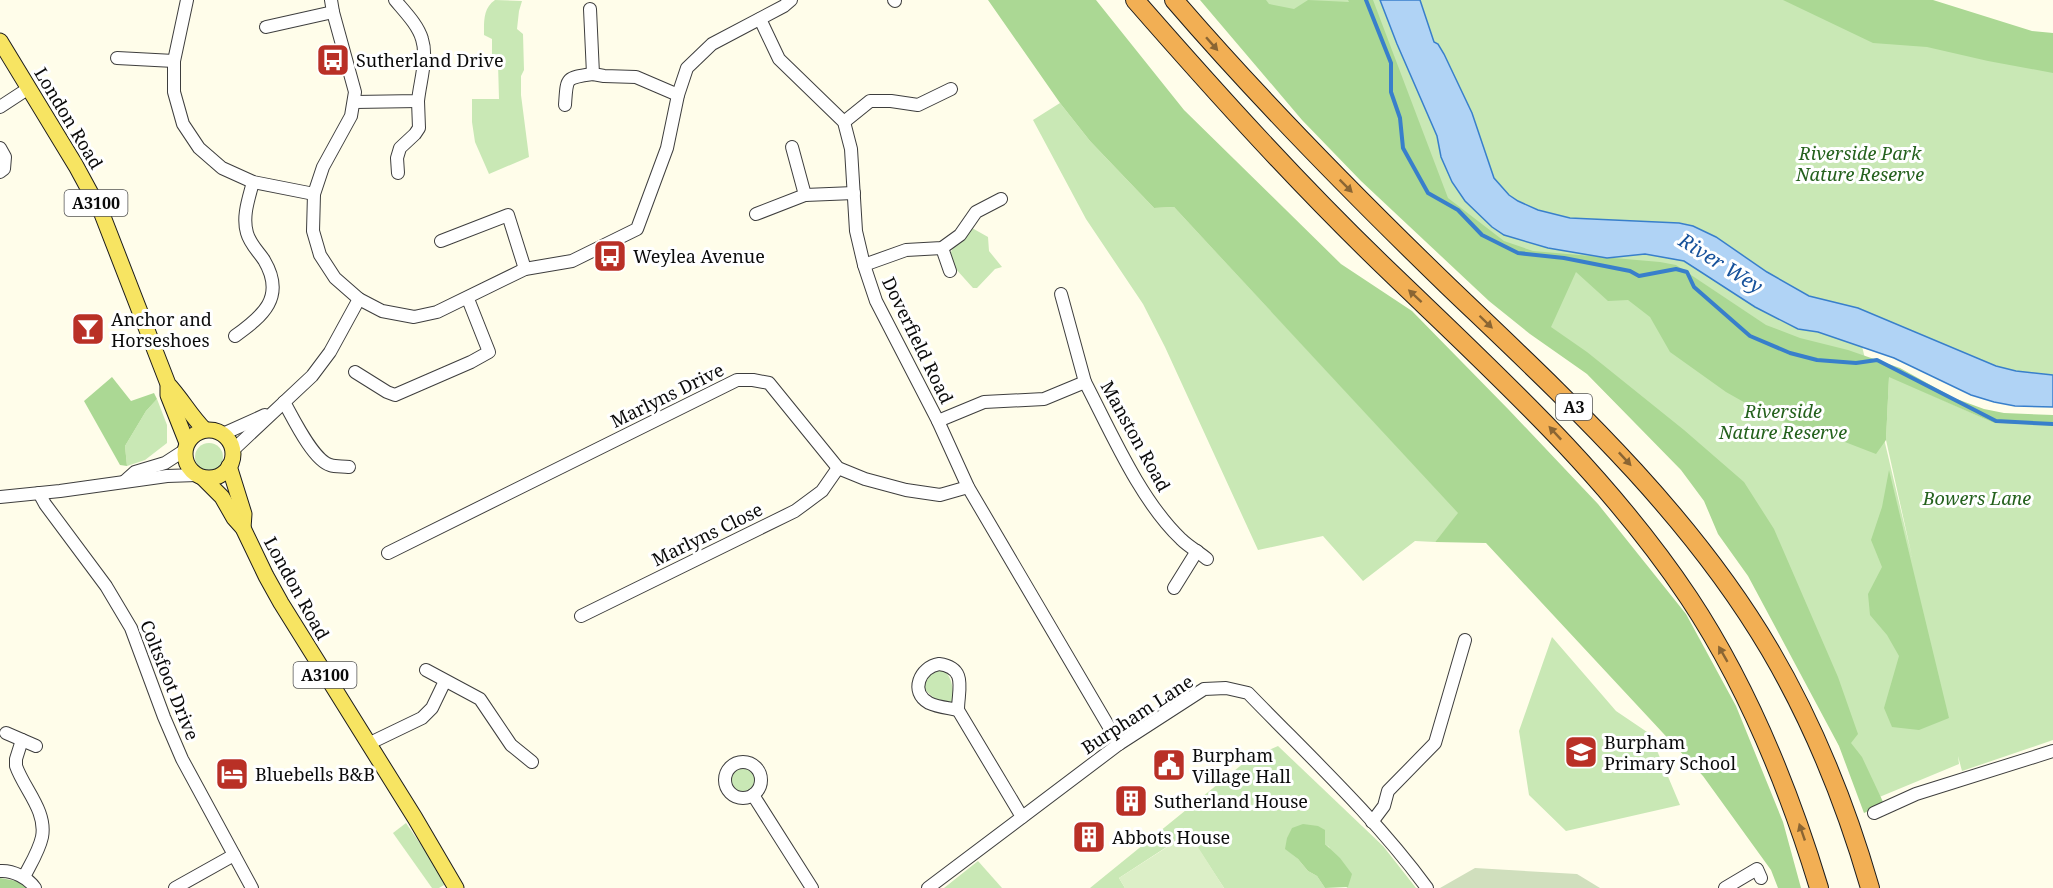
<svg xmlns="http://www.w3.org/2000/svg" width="2053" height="888" viewBox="0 0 2053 888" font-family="'Noto Serif',serif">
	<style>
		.green { fill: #c9e8b5 }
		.forest { fill: #abd894 }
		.cemetery { fill: #d0dfbd }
		.pitch { fill: #dcefc7 }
		.water { fill: #b0d3f5; stroke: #387fcb; stroke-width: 1.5 }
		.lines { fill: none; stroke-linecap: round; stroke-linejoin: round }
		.stream { stroke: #387fcb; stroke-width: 4 }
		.minor-casing { stroke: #3e3e3e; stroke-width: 14 }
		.major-casing { stroke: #1c1c1c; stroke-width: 17 }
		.highway-casing { stroke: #1c1c1c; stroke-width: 20 }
		.minor { stroke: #fff; stroke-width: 12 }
		.major { stroke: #f7e462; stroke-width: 15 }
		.highway { stroke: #f2af54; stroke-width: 18 }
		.oneway { fill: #8a6533 }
		.labels { text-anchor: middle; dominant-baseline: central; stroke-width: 6; stroke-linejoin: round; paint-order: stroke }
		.shield { fill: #fff; stroke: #545454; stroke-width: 1.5 }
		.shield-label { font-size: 16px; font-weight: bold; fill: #0b0b0b }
		.poi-label { font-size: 18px; fill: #0b0b0b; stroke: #fff; text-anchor: start }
		.street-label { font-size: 18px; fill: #0b0b0b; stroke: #fff }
		.park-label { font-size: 18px; font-style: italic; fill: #24611d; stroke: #fff }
		.water-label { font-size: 20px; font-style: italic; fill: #17529b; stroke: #fff }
	</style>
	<rect width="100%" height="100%" fill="#fffdea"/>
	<g class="green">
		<path d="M 495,0 L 522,1 L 519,11 L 517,29 L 523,34 L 524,70 L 521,76 L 521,95 L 529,157 L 489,174 L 475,142 L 472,122 L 472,99 L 499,99 L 498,63 L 492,62 L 492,39 L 484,35 C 484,22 483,8 495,0 Z"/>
		<polygon points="1233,0 1380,0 1397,44 1437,136 1441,157 1504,235 1607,258 1645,254 1684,261 1798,329 1818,332 1862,346 1912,557 1886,440 1889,376 1994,423 2053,426 2053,740 1962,771 1958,756 1959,764 1865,803 1742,530 1529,315"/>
		<polygon points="1420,0 1793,0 2053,63 2053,375 2016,371 1996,366 1858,308 1809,296 1767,272 1716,237 1693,226 1679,223 1570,218 1538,210 1518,201 1509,195 1494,178 1472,113 1444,54 1438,44 1434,42"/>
		<polygon points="1060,103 1090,141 1154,208 1174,207 1459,513 1435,542 1415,541 1363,581 1323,536 1258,550 1165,347 1143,304 1086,219 1033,120"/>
		<polygon points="972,228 988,237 989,251 1002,267 995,269 977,288 973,288 955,268 950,254 953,248"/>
		<polygon points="157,399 167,425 167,443 145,460 127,466 125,446 146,411"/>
		<circle cx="209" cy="457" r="14"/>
		<polygon points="1552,637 1616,711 1650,734 1680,805 1566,831 1529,795 1519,731"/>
		<path d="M 943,669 C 953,678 954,691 952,703 L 936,700 L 924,689 L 924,683 L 931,671 Z"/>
		<polygon points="1278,746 1383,846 1416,888 1347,888 1329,847 1325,844 1286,849 1298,859 1308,871 1317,876 1325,888 1224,888 1188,833 1119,878 1125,888 1090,888 1250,758"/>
		<circle cx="742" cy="780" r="13"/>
		<polygon points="406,823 445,880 444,885 439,888 432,888 393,833"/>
		<polygon points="978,861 1002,888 944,888"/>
	</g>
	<g class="forest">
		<polygon points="988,0 1096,0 1184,110 1341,264 1412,311 1509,410 1598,504 1686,614 1736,706 1783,822 1801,888 1778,888 1771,870 1703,776 1486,543 1435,542 1458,513 1174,207 1154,208 1090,141 1060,103"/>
		<polygon points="1200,0 1266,0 1269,4 1294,9 1308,0 1349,2 1348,0 1373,0 1448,198 1504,241 1533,251 1660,262 1676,265 1766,325 1800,338 1848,350 1900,368 1954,398 1984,409 2004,413 2053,415 2053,426 1994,423 1889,377 1886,440 1876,454 1819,432 1772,418 1726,392 1670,352 1650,317 1628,300 1608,301 1576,272 1551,327 1587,352 1684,430 1744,482 1774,529 1838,677 1858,734 1851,743 1862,757 1884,804 1864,813 1839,746 1748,576 1718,534 1704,501 1681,470 1587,374 1530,334 1489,301 1361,181 1302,120"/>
		<polygon points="1783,0 1933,0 2032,31 2053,33 2053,73 1988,61 1927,47 1873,43"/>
		<polygon points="112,377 131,401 154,393 157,399 146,411 125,446 127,466 120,465 84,401"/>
		<polygon points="1889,470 1949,718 1919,730 1892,727 1884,708 1899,656 1887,635 1870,615 1868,594 1882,567 1871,540 1882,507"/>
		<polygon points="1303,824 1318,826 1325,830 1325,844 1340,858 1352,874 1348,887 1325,888 1317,876 1308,871 1298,859 1285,849 1287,838 1292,828"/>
		<polygon points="0,878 17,881 29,888 0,888"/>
	</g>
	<polygon class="cemetery" points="1475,868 1577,874 1600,888 1440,888"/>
	<polygon class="pitch" points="1189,833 1224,888 1125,888 1119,878"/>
	<polygon class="water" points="1380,0 1420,0 1434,42 1438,44 1444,54 1472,113 1494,178 1509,195 1518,201 1538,210 1570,218 1679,223 1693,226 1716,237 1767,272 1809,296 1858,308 1996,366 2016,371 2053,375 2053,407 2015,406 1994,402 1971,395 1894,358 1818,332 1798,329 1755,307 1684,261 1645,254 1607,258 1548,248 1504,235 1492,227 1465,201 1452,182 1441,157 1437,136 1397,44"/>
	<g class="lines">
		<polyline class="stream" points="1366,0 1391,63 1391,92 1400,118 1403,148 1428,193 1458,210 1482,235 1518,253 1564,258 1630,271 1639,276 1676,269 1687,272 1694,287 1750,336 1790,353 1817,360 1856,363 1877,360 1996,421 2053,424"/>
		<defs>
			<g id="minor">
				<polyline points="187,0 174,61 174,92 183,124 199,148 222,168 253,182 314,194"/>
				<polyline points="331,0 333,12 355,92 351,116 323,167 314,194 313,231 320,255 335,278 359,299 382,311 414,317 437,312 525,269 572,261 637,229 667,148 678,95 687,68 712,44 784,6 791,0"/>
				<polyline points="894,0 895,1"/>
				<polyline points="590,9 593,74 604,76 636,77 678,95"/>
				<polyline points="760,19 779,59 844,122 851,149 856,231 864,265 876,301 938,421 968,487 1119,744"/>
				<polyline points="266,27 333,12"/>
				<polyline points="117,58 174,61"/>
				<path d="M 355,102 L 418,101 C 420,81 428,58 422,39 C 418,25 405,12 395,0"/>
				<path d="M 565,105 C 567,77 565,78 593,74"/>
				<polyline points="0,107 29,88"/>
				<polyline points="844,122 870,101 891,101 918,105 951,89"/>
				<polyline points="792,147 805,195"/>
				<polyline points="0,148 5,157 4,169 0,172"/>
				<polyline points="398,173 397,158 400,148 415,134 419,128 418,101"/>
				<polyline points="756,214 805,195 854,193"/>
				<polyline points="441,241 508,215 525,269"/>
				<polyline points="942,248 950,271"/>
				<polyline points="864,265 906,250 942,248 960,235 976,212 1001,199"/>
				<polyline points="1061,294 1085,382"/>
				<path d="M 235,336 C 263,316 286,297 264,260 C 258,251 250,244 247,233 C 242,216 249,198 253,182"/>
				<polyline points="355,372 387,392 395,395 471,362 489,352 468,299"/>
				<path d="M 284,402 C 293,418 313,460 330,465 C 336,467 343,466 349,467"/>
				<path d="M 938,421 L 984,402 L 1044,399 L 1085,382 C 1111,432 1140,500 1181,539 C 1189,547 1199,552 1207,559"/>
				<polyline points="223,434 265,415"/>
				<polyline points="232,451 312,376 330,352 359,299"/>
				<polyline points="125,481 135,472 165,463 185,450"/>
				<polyline points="39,493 45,504 106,586 131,628 164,717 182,759 252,888"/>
				<polyline points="0,497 60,491 167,476 197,475"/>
				<polyline points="388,553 737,380 753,380 769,383 838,468 865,479 906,490 940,495 968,487"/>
				<polyline points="1174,588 1197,551"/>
				<polyline points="581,616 795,511 822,491 838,468"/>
				<path d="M 939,664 C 968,668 958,690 958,710 C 949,708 937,707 929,703 C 909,692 920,667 939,664 Z"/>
				<polyline points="426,670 480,699 511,745 532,762"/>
				<polyline points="958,710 1022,817"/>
				<polyline points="6,733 36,746"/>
				<path d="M 22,740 L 16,759 L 16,766 C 24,789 47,811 42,837 C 39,851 30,865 24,877"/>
				<polyline points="368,744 422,718 432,708 445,681"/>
				<circle cx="743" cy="780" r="18"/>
				<polyline points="753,795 812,888"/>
				<polyline points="1874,813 1916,794 2053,751"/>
				<polyline points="1372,822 1384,806 1388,791 1435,743 1465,640"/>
				<path d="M 0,871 C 13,870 28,878 35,888"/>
				<polyline points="175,888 234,855"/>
				<path d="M 928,888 L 1119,744 L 1204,689 L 1226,688 L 1248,693 C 1309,756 1375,817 1427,888"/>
				<polyline points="1725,888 1757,869 1761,878"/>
			</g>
			<g id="major">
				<path d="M 0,41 L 76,166 L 102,214 L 168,384 C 182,399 190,415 205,430"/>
				<polyline points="168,387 168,395 187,443"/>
				<circle cx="209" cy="454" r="24"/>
				<polyline points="229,466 244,514 243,528"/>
				<polyline points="203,478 222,497 234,518 243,528 266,576 281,603 415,818 456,888"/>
			</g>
			<g id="highway">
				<path d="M 1135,0 C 1218,95 1302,188 1393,275 C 1498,376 1607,475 1689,598 C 1748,687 1788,786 1819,888"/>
				<path d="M 1174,0 C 1260,100 1353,194 1448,286 C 1565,398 1687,509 1770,650 C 1814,725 1846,805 1870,888"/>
			</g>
		</defs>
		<use href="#minor" class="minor-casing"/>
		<use href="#major" class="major-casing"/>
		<use href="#highway" class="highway-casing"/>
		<use href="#minor" class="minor"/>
		<use href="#major" class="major"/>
		<use href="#highway" class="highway"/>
	</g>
	<defs><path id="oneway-solid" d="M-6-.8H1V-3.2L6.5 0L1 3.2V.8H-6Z" transform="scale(1.5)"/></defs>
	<g class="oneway">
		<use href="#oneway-solid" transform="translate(1212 44) rotate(49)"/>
		<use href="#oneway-solid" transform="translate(1346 186) rotate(45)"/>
		<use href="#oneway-solid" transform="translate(1415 296) rotate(-137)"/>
		<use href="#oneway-solid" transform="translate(1486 322) rotate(44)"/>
		<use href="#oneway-solid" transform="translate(1555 433) rotate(-133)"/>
		<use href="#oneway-solid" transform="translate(1625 459) rotate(47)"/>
		<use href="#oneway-solid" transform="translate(1723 654) rotate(-120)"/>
		<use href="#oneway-solid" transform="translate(1802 832) rotate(-109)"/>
	</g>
	<defs>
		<symbol id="bus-square" viewBox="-11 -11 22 22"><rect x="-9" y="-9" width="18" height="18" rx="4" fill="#b93026" stroke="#fff"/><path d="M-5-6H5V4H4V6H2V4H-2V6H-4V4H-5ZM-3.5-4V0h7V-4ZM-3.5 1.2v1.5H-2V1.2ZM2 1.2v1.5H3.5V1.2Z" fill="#fff"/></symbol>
		<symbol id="bar-square" viewBox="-11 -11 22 22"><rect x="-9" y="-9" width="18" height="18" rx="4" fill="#b93026" stroke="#fff"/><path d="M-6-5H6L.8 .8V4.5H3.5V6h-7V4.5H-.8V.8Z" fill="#fff"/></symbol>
		<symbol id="school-square" viewBox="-11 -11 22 22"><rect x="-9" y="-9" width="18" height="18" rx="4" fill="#b93026" stroke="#fff"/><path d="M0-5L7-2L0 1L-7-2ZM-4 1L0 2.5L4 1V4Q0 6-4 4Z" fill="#fff"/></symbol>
		<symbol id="civic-square" viewBox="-11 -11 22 22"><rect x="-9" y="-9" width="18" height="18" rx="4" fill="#b93026" stroke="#fff"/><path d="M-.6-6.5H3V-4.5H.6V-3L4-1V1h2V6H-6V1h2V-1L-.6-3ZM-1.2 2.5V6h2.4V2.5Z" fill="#fff"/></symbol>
		<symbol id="hotel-square" viewBox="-11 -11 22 22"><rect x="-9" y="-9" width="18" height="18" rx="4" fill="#b93026" stroke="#fff"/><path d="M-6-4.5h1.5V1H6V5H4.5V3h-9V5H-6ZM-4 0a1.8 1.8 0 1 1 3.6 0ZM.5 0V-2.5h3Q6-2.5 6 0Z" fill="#fff"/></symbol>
		<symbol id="building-square" viewBox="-11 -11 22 22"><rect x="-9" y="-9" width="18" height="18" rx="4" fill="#b93026" stroke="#fff"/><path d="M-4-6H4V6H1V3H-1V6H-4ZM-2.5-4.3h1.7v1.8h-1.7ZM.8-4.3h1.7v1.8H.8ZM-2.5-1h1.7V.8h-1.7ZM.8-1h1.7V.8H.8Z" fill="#fff"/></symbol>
	</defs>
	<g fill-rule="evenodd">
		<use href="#bus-square" x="314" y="41" width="38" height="38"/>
		<use href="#bus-square" x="591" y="237" width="38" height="38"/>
		<use href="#bar-square" x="69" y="310" width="38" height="38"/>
		<use href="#school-square" x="1562" y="733" width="38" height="38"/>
		<use href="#civic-square" x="1150" y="746" width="38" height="38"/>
		<use href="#hotel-square" x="213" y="755" width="38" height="38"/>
		<use href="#building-square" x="1112" y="782" width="38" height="38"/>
		<use href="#building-square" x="1070" y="818" width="38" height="38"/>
	</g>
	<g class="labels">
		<g class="shield">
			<rect x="64.5" y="190" width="63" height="26" rx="4.5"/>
			<rect x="1556" y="394" width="36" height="26" rx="4.5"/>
			<rect x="293.5" y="662" width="63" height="26" rx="4.5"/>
		</g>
		<g class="shield-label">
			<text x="96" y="203">A3100</text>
			<text x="1574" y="407">A3</text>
			<text x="325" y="675">A3100</text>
		</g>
		<g class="poi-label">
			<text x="356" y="60">Sutherland Drive</text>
			<text x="633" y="256">Weylea Avenue</text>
			<text x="111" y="319">Anchor and<tspan x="111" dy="21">Horseshoes</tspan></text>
			<text x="1604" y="742">Burpham<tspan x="1604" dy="21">Primary School</tspan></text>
			<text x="1192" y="755">Burpham<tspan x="1192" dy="21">Village Hall</tspan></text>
			<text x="255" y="774">Bluebells B&amp;B</text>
			<text x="1154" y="801">Sutherland House</text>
			<text x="1112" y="837">Abbots House</text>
		</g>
		<g class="street-label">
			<text transform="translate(69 118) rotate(59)">London Road</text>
			<text transform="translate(918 340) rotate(64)">Doverfield Road</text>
			<text transform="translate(667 395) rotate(-26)">Marlyns Drive</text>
			<text transform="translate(1136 436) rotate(61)">Manston Road</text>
			<text transform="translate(707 534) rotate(-26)">Marlyns Close</text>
			<text transform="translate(297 588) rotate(61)">London Road</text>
			<text transform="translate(170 680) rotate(68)">Coltsfoot Drive</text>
			<text transform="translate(1137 714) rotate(-33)">Burpham Lane</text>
		</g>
		<g class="park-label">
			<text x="1860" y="153">Riverside Park<tspan x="1860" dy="21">Nature Reserve</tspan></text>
			<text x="1783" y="411">Riverside<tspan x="1783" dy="21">Nature Reserve</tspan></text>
			<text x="1977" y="498">Bowers Lane</text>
		</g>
		<g class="water-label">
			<text transform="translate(1721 263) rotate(32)">River Wey</text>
		</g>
	</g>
</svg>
